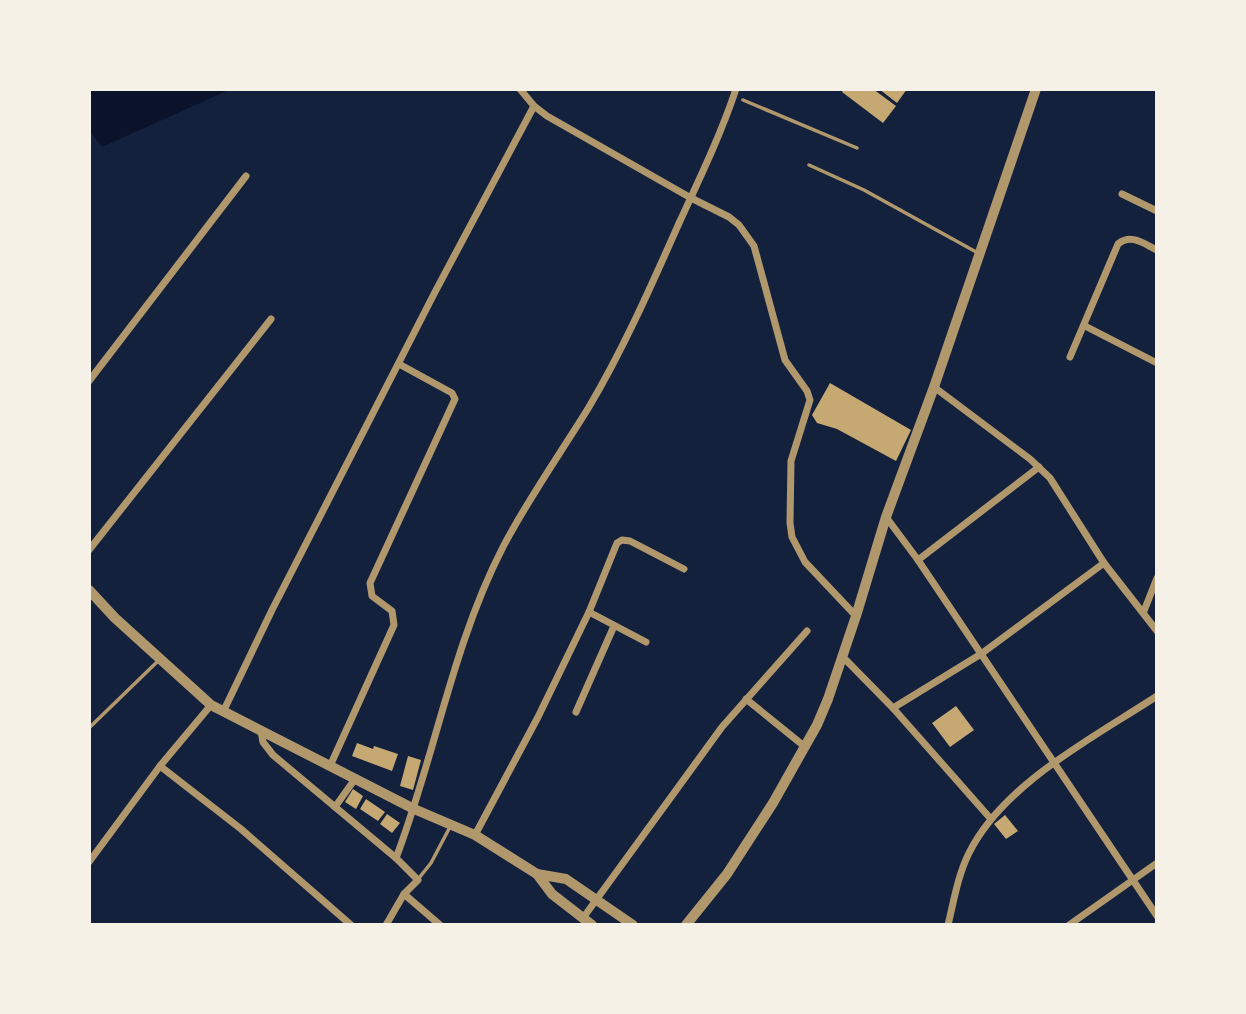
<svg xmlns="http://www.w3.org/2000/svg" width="1246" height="1014" viewBox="0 0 1246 1014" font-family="'Archivo Narrow',sans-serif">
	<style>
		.water { fill: #0b132b }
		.building { fill: #c6a872 }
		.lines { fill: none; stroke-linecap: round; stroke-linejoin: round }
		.service { stroke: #b1986c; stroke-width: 3.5 }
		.minor { stroke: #b1986c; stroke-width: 7 }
		.tertiary { stroke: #b1986c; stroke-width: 10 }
	</style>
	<rect width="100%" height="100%" fill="#14213d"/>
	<polygon class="water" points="89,89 231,89 102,147 89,130"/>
	<g class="building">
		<polygon points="844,89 873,89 896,106 883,123 842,92"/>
		<polygon points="879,89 907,89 897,103"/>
		<polygon points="830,383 911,430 896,461 837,429 817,423 812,415"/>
		<polygon points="956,706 974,730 950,747 932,723"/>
		<polygon points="357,743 373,749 374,746 398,754 392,771 352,756"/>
		<polygon points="408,756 421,760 413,790 400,786"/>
		<polygon points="353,789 363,796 356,809 345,802"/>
		<polygon points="366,799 385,812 378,821 360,809"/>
		<polygon points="387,814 400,823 392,833 380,824"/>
		<polygon points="1005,815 1018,831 1006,839 994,824"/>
	</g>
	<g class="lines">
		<g class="service">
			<polyline points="743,100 857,148"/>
			<polyline points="809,165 864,190 978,253"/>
			<polyline points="89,728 158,661"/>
			<polyline points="419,878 431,863 451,825"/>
		</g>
		<g class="minor">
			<polyline points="520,89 534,106 547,116 691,198 729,217 739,225 754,246 785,360 807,391 810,400 791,461 790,523 792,537 805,562 856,616"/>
			<polyline points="1122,194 1157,211"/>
			<polyline points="1085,326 1157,363"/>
			<path d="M 1070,357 L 1118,244 C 1131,233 1144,244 1157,250"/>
			<polyline points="89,381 246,176"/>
			<polyline points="934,387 1030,459 1050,478 1104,563 1157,631"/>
			<polyline points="886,517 918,560 1157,916"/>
			<polyline points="89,550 271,319"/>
			<polyline points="918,560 1039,467"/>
			<polyline points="1144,611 1157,578"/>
			<polyline points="589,612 646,642"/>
			<polyline points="842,656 893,708 990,818"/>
			<polyline points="746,699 804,746"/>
			<polyline points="893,708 981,654 1104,563"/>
			<polyline points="223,712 272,610 435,292 534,106"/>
			<polyline points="576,712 614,626"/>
			<polyline points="261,731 263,742 273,755 396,858 418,880 404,894 386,925"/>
			<polyline points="160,766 241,829 351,925"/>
			<polyline points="330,766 394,625 392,611 372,596 370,583 455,399 452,393 399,364"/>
			<polyline points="335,807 355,779"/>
			<polyline points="475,835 538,717 589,612 617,543 622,540 630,541 684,569"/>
			<path d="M 396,858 C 435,756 452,646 503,547 C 528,499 560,454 589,407 C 624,348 652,284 680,221 C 700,178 721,134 736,89"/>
			<polyline points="89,862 160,766 211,705"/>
			<polyline points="404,894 440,925"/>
			<polyline points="583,918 722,727 807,631"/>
			<path d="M 948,925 C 954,900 958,875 969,853 C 1004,783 1093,738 1157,696"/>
			<polyline points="1069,925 1157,863"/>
		</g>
		<g class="tertiary">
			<polyline points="89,590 115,618 211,705 414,809 475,835 537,874 552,894 592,925"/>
			<polyline points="537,874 566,879 633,925"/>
			<polyline points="686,925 727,874 773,803 817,725 828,699 856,616 886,517 934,387 1036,89"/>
		</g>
	</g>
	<rect width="1246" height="1014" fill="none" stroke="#f6f1e7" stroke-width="182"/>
</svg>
